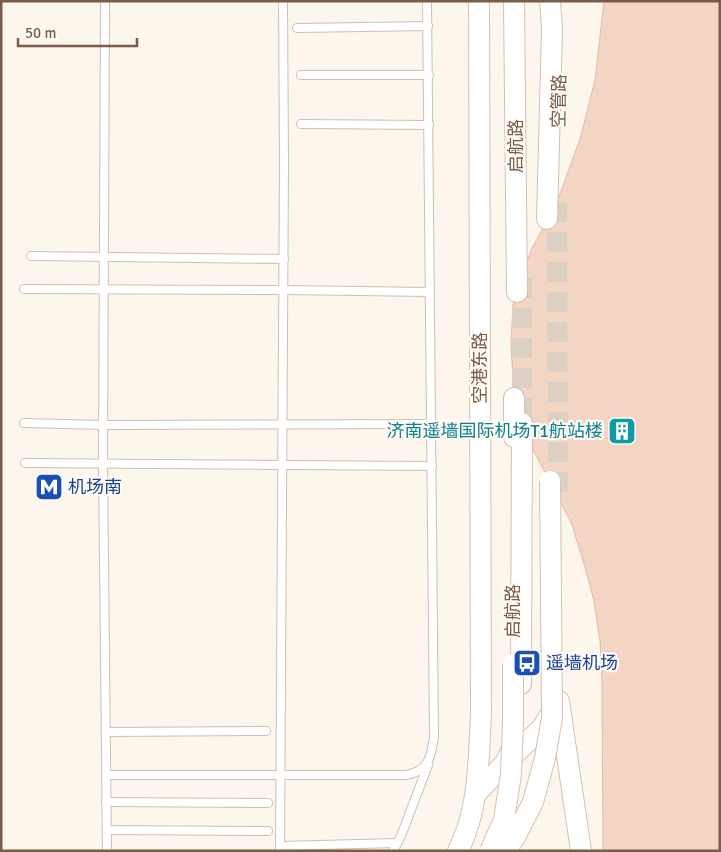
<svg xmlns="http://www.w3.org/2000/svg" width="721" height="852" viewBox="0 0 721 852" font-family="Signika,'Noto Sans SC',sans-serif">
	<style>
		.building { fill: #f3d5c3; stroke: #e6bba3; filter: url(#shadow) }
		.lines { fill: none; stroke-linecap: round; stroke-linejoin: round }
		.secondary-tunnel { stroke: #dcd0c4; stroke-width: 20; stroke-dasharray: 20 10; stroke-linecap: butt }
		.service-casing { stroke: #d1beb0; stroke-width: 10 }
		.secondary-casing { stroke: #d6c0b0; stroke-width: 22 }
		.service { stroke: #fff; stroke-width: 8 }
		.secondary { stroke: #fff; stroke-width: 20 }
		.secondary-bridge-casing { stroke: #d6c0b0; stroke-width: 22; stroke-linecap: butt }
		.secondary-bridge { stroke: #fff; stroke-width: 20 }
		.labels { text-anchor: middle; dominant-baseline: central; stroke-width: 4.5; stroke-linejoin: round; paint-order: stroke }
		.street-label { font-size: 18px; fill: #7a5c4d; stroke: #fffaf3 }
		.culture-label { font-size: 18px; fill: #0d838f; stroke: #fffaf3; text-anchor: end }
		.transit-label { font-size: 18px; fill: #164399; stroke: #fffaf3; text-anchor: start }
	</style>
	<defs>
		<filter id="shadow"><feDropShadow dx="5.5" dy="3" stdDeviation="2.5" flood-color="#0004"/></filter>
	</defs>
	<rect width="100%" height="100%" fill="#fdf6ec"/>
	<polygon class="building" points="604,1 720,1 720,851 603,851 602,682 600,641 594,601 585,567 571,522 528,440 514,398 511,343 513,304 531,250 557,202 580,139 595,80"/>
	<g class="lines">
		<g class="secondary-tunnel">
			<polyline points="557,202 558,497"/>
			<polyline points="522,418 522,275"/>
		</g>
		<defs>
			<g id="service">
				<polyline points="105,1 103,463 107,851"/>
				<polyline points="297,28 428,26"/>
				<polyline points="301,75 429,75"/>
				<polyline points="301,124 429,125"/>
				<polyline points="31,256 284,259"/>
				<polyline points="24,289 284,290 430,292"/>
				<polyline points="24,423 104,425 431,424"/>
				<polyline points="25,463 432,466"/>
				<polyline points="106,732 266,731"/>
				<path d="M 106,775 L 406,775 C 429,771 431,757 434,737 L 427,1"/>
				<polyline points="106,802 268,803"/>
				<polyline points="107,830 268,831"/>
				<polyline points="280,846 397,843"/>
				<polyline points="280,851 284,163 283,1"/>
				<polyline points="393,851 401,836 428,765"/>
			</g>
			<g id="secondary">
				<polyline points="514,1 517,292"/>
				<polyline points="547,219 552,29 550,1"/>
				<polyline points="514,437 514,398"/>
				<polyline points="521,684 522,423"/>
				<polyline points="559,701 581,851"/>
				<polyline points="508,760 542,728 555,707"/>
				<polyline points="476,794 505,763 514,745"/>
				<path d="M 458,851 C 480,807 478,762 481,715 L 479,1"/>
			</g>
		</defs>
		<use href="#service" class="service-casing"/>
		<use href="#secondary" class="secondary-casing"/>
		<use href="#service" class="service"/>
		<use href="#secondary" class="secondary"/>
		<defs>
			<g id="secondary-bridge">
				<polyline points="490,851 504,820 511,774 513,723 513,664"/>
				<polyline points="505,851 514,839 533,802 545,758 552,718 550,481"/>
			</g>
		</defs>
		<use href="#secondary-bridge" class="secondary-bridge-casing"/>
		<use href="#secondary-bridge" class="secondary-bridge"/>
	</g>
	<defs>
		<symbol id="building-square" viewBox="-11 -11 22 22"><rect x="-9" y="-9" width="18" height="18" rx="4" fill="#0f9aa8" stroke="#fffaf3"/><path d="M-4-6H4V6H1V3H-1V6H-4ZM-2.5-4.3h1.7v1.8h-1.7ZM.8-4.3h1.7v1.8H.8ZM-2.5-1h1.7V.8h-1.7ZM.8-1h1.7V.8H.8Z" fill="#fff"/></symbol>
		<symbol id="metro-square" viewBox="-11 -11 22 22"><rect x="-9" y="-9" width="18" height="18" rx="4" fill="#1a4fb4" stroke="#fffaf3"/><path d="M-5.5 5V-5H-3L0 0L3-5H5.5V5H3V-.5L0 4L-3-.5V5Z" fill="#fff"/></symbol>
		<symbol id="bus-square" viewBox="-11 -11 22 22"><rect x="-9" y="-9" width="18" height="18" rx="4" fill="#1a4fb4" stroke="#fffaf3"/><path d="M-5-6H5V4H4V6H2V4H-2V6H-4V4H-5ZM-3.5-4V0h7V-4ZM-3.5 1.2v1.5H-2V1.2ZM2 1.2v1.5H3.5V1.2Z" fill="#fff"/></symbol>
	</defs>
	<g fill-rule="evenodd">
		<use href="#building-square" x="606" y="415" width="32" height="32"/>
		<use href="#metro-square" x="33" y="471" width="32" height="32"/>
		<use href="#bus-square" x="511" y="647" width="32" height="32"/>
	</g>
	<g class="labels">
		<g class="street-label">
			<text transform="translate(559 101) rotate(-89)">空管路</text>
			<text transform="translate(516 146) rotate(-90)">启航路</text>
			<text transform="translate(480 368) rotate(-90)">空港东路</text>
			<text transform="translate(513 611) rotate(-90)">启航路</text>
		</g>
		<g class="culture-label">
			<text x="603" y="431">济南遥墙国际机场T1航站楼</text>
		</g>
		<g class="transit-label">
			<text x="68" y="487">机场南</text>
			<text x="546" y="663">遥墙机场</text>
		</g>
	</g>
	<rect width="721" height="852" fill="none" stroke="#7a5c4d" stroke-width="5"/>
	<path d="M18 38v8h119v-8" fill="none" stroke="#7a5c4d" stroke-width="2.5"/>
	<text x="25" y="38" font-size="15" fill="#7a5c4d" stroke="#fffaf3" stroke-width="4" paint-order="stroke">50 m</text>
</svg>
